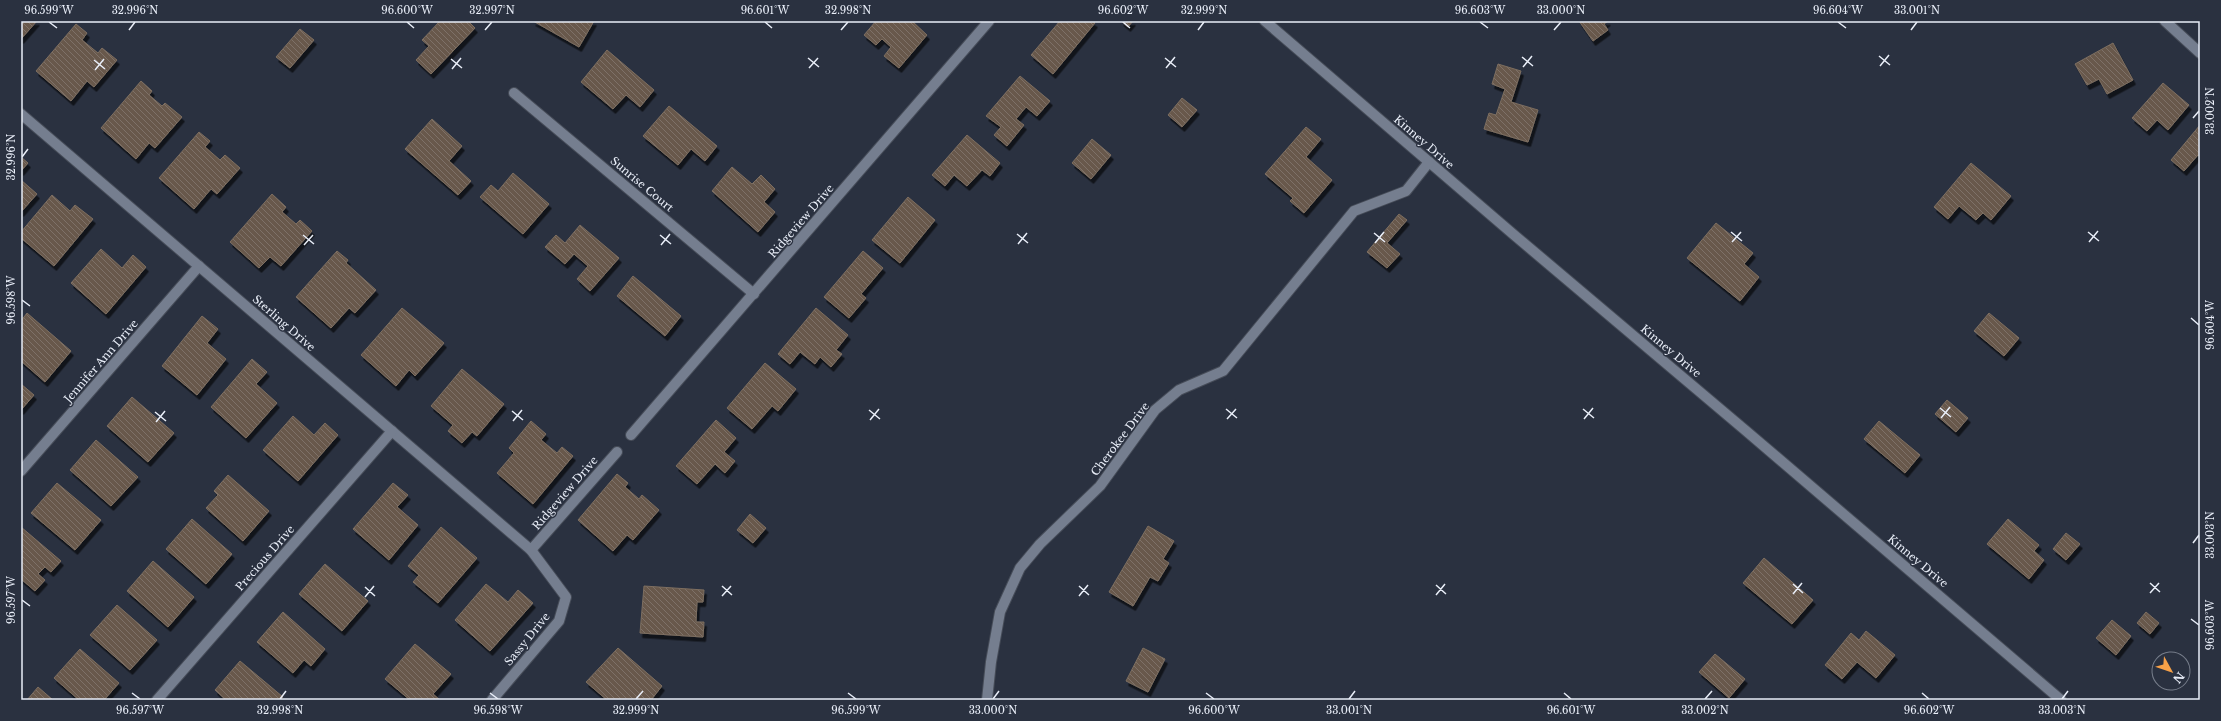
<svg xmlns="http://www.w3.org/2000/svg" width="2221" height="721" viewBox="0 0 2221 721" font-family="'Libre Baskerville',serif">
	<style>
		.building { fill: url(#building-back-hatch); stroke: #7d6e60; filter: url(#shadow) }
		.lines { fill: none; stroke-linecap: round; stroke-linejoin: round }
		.minor-casing { stroke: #464c58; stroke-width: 12 }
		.minor { stroke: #757e8f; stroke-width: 10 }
		.ticks { fill: none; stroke: #e9eef8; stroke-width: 1.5 }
		.labels { text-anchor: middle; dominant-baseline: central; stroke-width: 3; stroke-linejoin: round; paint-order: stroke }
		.street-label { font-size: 11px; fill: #e9eef8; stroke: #2a3140 }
		.neatline { fill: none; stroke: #e9eef8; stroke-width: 1.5 }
		.ticks-label { font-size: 10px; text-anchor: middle; fill: #e9eef8 }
	</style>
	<defs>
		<pattern id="building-back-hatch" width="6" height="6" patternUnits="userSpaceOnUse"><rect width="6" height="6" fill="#68594c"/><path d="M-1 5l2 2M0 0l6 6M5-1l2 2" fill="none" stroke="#7e7167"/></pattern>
		<filter id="shadow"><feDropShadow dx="2.5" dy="4.5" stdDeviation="0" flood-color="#0009"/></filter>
	</defs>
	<rect width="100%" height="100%" fill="#2a3140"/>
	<g class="building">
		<polygon points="21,21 37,21 21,39"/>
		<polygon points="440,21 468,21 475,28 431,74 416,60 429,46 422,40"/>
		<polygon points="533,21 594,21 579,47"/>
		<polygon points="876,21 912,21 927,35 899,68 884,56 891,47 882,39 876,45 864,35"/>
		<polygon points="1060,21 1092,21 1095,23 1053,74 1031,55"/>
		<polygon points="1121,21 1133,21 1128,27"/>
		<polygon points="1579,21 1608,21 1604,24 1608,30 1593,41"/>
		<polygon points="76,24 87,33 82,40 98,53 102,48 117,60 94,87 87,81 71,101 36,71"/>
		<polygon points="300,29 314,40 290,68 276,57"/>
		<polygon points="2113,43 2133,80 2107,94 2099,79 2087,85 2075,64"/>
		<polygon points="607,50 654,90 640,107 626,95 613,109 581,82"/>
		<polygon points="1498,64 1521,71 1511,102 1538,110 1528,142 1484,129 1489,113 1496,115 1505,89 1492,84"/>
		<polygon points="1020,76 1050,101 1037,116 1026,107 1016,119 1024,125 1007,146 994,135 1001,127 986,116"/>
		<polygon points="141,81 152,91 149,95 162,106 165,103 182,117 155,148 149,143 136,159 101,128"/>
		<polygon points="2163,83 2189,105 2168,130 2157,120 2147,131 2132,118"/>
		<polygon points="1182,98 1197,110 1182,127 1168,115"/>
		<polygon points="669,106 717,146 705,161 691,149 678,165 643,136"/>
		<polygon points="432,119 462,146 449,161 471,181 458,195 405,149"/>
		<polygon points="2200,125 2200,156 2198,155 2184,171 2171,160"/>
		<polygon points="1306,127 1321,139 1306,157 1332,180 1304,213 1290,201 1293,198 1265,174"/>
		<polygon points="199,132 210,141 205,147 220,160 225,155 240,168 217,194 211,189 194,209 159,178"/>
		<polygon points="967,135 1000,163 990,176 982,170 967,186 954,175 945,186 932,175"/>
		<polygon points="1092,139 1111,155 1091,179 1072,163"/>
		<polygon points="21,157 28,163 21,171"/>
		<polygon points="1971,163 2011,196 1991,220 1983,213 1976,220 1959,206 1948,219 1934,207"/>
		<polygon points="732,167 752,184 761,175 775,189 764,202 775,212 758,232 712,191"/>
		<polygon points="513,173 549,204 523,234 480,197 491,185 498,191"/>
		<polygon points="21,180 37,194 21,212"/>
		<polygon points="272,194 286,207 282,212 296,224 300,220 312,231 281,266 270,257 259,268 230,242"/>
		<polygon points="52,195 70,211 75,205 93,219 54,266 21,238 21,232"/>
		<polygon points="908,197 935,220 900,263 872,240"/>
		<polygon points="1399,214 1407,220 1387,243 1400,254 1387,268 1367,252"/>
		<polygon points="1716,223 1753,253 1744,264 1759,277 1740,301 1687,258"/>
		<polygon points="580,225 619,258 590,291 577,279 588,266 574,254 565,264 545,247 556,235 565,243"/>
		<polygon points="101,249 122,268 133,255 146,267 106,314 71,283"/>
		<polygon points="337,251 348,260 346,263 376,290 355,313 349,308 331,328 296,297"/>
		<polygon points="863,251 883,268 861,294 866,298 849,318 824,297"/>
		<polygon points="633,276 681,316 665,336 617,296"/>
		<polygon points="402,308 444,343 415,376 409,370 396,386 361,355"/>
		<polygon points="816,308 848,335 836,350 842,354 831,367 820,357 815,364 800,352 790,364 778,354"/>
		<polygon points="27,313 71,351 45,382 21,361 21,321"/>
		<polygon points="1989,313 2019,338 2004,356 1974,331"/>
		<polygon points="202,316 218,329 207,343 226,359 197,395 162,366"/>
		<polygon points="252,359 267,372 256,384 277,403 246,438 211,407"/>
		<polygon points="765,363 796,389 778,411 772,406 752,429 727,408"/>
		<polygon points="462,369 504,404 477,436 472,432 462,443 448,431 453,425 431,406"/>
		<polygon points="21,384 34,395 21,410"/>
		<polygon points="132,397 174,433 148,462 107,426"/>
		<polygon points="1947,400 1968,418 1956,432 1935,414"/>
		<polygon points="293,416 314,435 325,423 338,435 298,481 263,450"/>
		<polygon points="716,420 736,438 724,452 735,461 725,473 715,464 697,484 676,466"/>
		<polygon points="531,421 546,434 541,440 557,453 562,447 573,456 533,504 497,473 514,453 509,448"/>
		<polygon points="1879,421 1920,455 1905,473 1864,439"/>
		<polygon points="96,440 138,477 111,506 70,470"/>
		<polygon points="617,474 628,483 625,487 639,499 642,495 659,510 633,540 627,535 613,551 578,520"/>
		<polygon points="228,475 269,511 243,541 206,508 218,495 214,491"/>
		<polygon points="57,483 101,520 75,550 31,513"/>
		<polygon points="393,483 408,495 397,507 418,525 389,560 353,529"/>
		<polygon points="750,514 766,528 753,543 737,530"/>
		<polygon points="192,519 232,554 206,584 166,549"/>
		<polygon points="2008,519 2039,545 2034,551 2044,560 2029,579 1987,544"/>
		<polygon points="1148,526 1174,541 1163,559 1169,563 1158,581 1150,577 1133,606 1109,592"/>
		<polygon points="21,527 61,561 51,572 45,567 38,574 45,580 35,591 21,579"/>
		<polygon points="441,527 477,558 438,603 413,582 419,575 408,566"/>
		<polygon points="2066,533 2080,544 2066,560 2053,549"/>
		<polygon points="1764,558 1813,600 1792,624 1743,583"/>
		<polygon points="153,561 194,597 168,627 127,591"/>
		<polygon points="325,564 368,601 342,631 299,594"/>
		<polygon points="486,584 508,602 518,590 533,603 490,651 455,620"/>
		<polygon points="644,586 704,590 703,602 697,602 696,622 704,622 703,637 640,633"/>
		<polygon points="117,605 157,640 130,670 90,635"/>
		<polygon points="283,612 325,649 311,666 304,660 293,673 257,642"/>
		<polygon points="2146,612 2159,623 2150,634 2137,623"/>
		<polygon points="2112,620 2131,636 2116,655 2096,638"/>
		<polygon points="1866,631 1895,655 1876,678 1857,662 1842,679 1825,665 1851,633 1859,640"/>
		<polygon points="415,644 451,674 433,694 440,700 410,700 385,679"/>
		<polygon points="618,648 662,686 651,700 607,700 586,682"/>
		<polygon points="1143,648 1165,659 1148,692 1126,681"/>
		<polygon points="80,649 119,683 104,700 79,700 54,678"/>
		<polygon points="1715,654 1745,679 1729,698 1699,672"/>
		<polygon points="240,661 283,697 280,700 226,700 215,690"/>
		<polygon points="38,687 53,700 27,700"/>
	</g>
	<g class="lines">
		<defs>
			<g id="minor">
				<polyline points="1265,21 1513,234 1745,430 2061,700"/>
				<polyline points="2165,21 2200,53"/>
				<polyline points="514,93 754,294"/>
				<polyline points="21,114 531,550 566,597 559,621 492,700"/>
				<polyline points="631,435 989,21"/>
				<polyline points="21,471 199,266"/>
				<polyline points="531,550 617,452"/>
				<polyline points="157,700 392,431"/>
				<polyline points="987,700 991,662 1000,612 1020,568 1040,544 1100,486 1155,410 1179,390 1223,371 1354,211 1406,191 1429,162"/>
			</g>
		</defs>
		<use href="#minor" class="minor-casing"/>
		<use href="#minor" class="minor"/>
	</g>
	<path class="ticks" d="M 49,22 L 57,28M 407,22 L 414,28M 765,22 L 772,28M 1123,22 L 1130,28M 1480,22 L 1488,28M 1838,22 L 1846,28M 129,30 L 135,22M 485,30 L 492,22M 841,30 L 848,22M 1198,30 L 1204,22M 1554,30 L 1561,22M 1911,30 L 1917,22M 1879,56 L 1890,65M 1522,57 L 1533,66M 808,58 L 819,67M 1165,58 L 1176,67M 451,59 L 462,68M 94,60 L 105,69M 1880,66 L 1889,55M 1523,67 L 1532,56M 809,68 L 818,58M 1166,68 L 1175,57M 452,69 L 461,58M 95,70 L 104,59M 2193,118 L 2199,111M 22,157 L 28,149M 1731,232 L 1742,241M 2088,232 L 2099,241M 1374,233 L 1385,242M 1017,234 L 1028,243M 303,235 L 314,244M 660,235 L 671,244M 1732,242 L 1741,232M 2089,242 L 2098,231M 1375,243 L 1384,232M 1018,244 L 1027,233M 304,245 L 313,235M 661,245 L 670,234M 22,300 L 30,306M 2191,318 L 2199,325M 1940,408 L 1951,417M 1226,409 L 1237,418M 1583,409 L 1594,418M 869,410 L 880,419M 512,411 L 523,420M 155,412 L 166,421M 1941,418 L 1950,407M 1227,419 L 1236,409M 1584,419 L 1593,408M 870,420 L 879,409M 513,421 L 522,410M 156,422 L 165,411M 2193,543 L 2199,535M 2150,583 L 2160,592M 1793,584 L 1803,593M 1436,585 L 1446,594M 722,586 L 732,595M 1079,586 L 1089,595M 365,587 L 375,596M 2150,593 L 2159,583M 1793,594 L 1802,583M 1436,595 L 1445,584M 722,596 L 731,586M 1079,596 L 1088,585M 365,597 L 374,586M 22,600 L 30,606M 2191,619 L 2199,625M 132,693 L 140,699M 490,693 L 498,699M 848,693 L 856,699M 1206,693 L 1214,699M 1564,693 L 1571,699M 1922,693 L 1929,699M 280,699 L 286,691M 636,699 L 643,691M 993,699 L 999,691M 1349,699 L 1355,691M 1705,699 L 1712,691M 2062,699 L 2068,691"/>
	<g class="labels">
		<g class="street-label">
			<text transform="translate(1424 142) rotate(41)">Kinney Drive</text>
			<text transform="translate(642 184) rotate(40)">Sunrise Court</text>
			<text transform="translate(801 221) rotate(-49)">Ridgeview Drive</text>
			<text transform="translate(284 323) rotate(41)">Sterling Drive</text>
			<text transform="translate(1671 351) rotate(40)">Kinney Drive</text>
			<text transform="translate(101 361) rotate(-49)">Jennifer Ann Drive</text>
			<text transform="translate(1120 439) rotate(-53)">Cherokee Drive</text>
			<text transform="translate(565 493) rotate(-49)">Ridgeview Drive</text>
			<text transform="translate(265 558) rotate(-49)">Precious Drive</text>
			<text transform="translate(1918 561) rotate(40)">Kinney Drive</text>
			<text transform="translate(527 639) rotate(-51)">Sassy Drive</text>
		</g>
	</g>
	<rect width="2221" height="721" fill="none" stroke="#2a3140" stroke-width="44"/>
	<g transform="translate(2171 671) rotate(130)"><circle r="19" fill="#2a3140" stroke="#767d8a"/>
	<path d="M0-3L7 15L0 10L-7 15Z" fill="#f7a148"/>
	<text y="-6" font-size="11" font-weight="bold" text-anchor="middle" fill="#e9eef8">N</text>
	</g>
	<rect x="22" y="22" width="2177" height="677" class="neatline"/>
	<g class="ticks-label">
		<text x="49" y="14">96.599°W</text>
		<text x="135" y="14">32.996°N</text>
		<text x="407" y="14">96.600°W</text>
		<text x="492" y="14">32.997°N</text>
		<text x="765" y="14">96.601°W</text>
		<text x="848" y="14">32.998°N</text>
		<text x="1123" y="14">96.602°W</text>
		<text x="1204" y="14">32.999°N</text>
		<text x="1480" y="14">96.603°W</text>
		<text x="1561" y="14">33.000°N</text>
		<text x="1838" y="14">96.604°W</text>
		<text x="1917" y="14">33.001°N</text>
		<text transform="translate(2210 111) rotate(-90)" y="4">33.002°N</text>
		<text transform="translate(11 157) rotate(-90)" y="4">32.996°N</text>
		<text transform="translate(11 300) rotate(-90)" y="4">96.598°W</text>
		<text transform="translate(2210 325) rotate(-90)" y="4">96.604°W</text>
		<text transform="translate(2210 535) rotate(-90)" y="4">33.003°N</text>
		<text transform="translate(11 600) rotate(-90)" y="4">96.597°W</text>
		<text transform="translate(2210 625) rotate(-90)" y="4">96.603°W</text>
		<text x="140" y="714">96.597°W</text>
		<text x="280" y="714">32.998°N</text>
		<text x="498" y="714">96.598°W</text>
		<text x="636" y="714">32.999°N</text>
		<text x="856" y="714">96.599°W</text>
		<text x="993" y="714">33.000°N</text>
		<text x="1214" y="714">96.600°W</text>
		<text x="1349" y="714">33.001°N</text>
		<text x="1571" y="714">96.601°W</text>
		<text x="1705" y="714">33.002°N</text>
		<text x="1929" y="714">96.602°W</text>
		<text x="2062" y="714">33.003°N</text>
	</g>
</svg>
